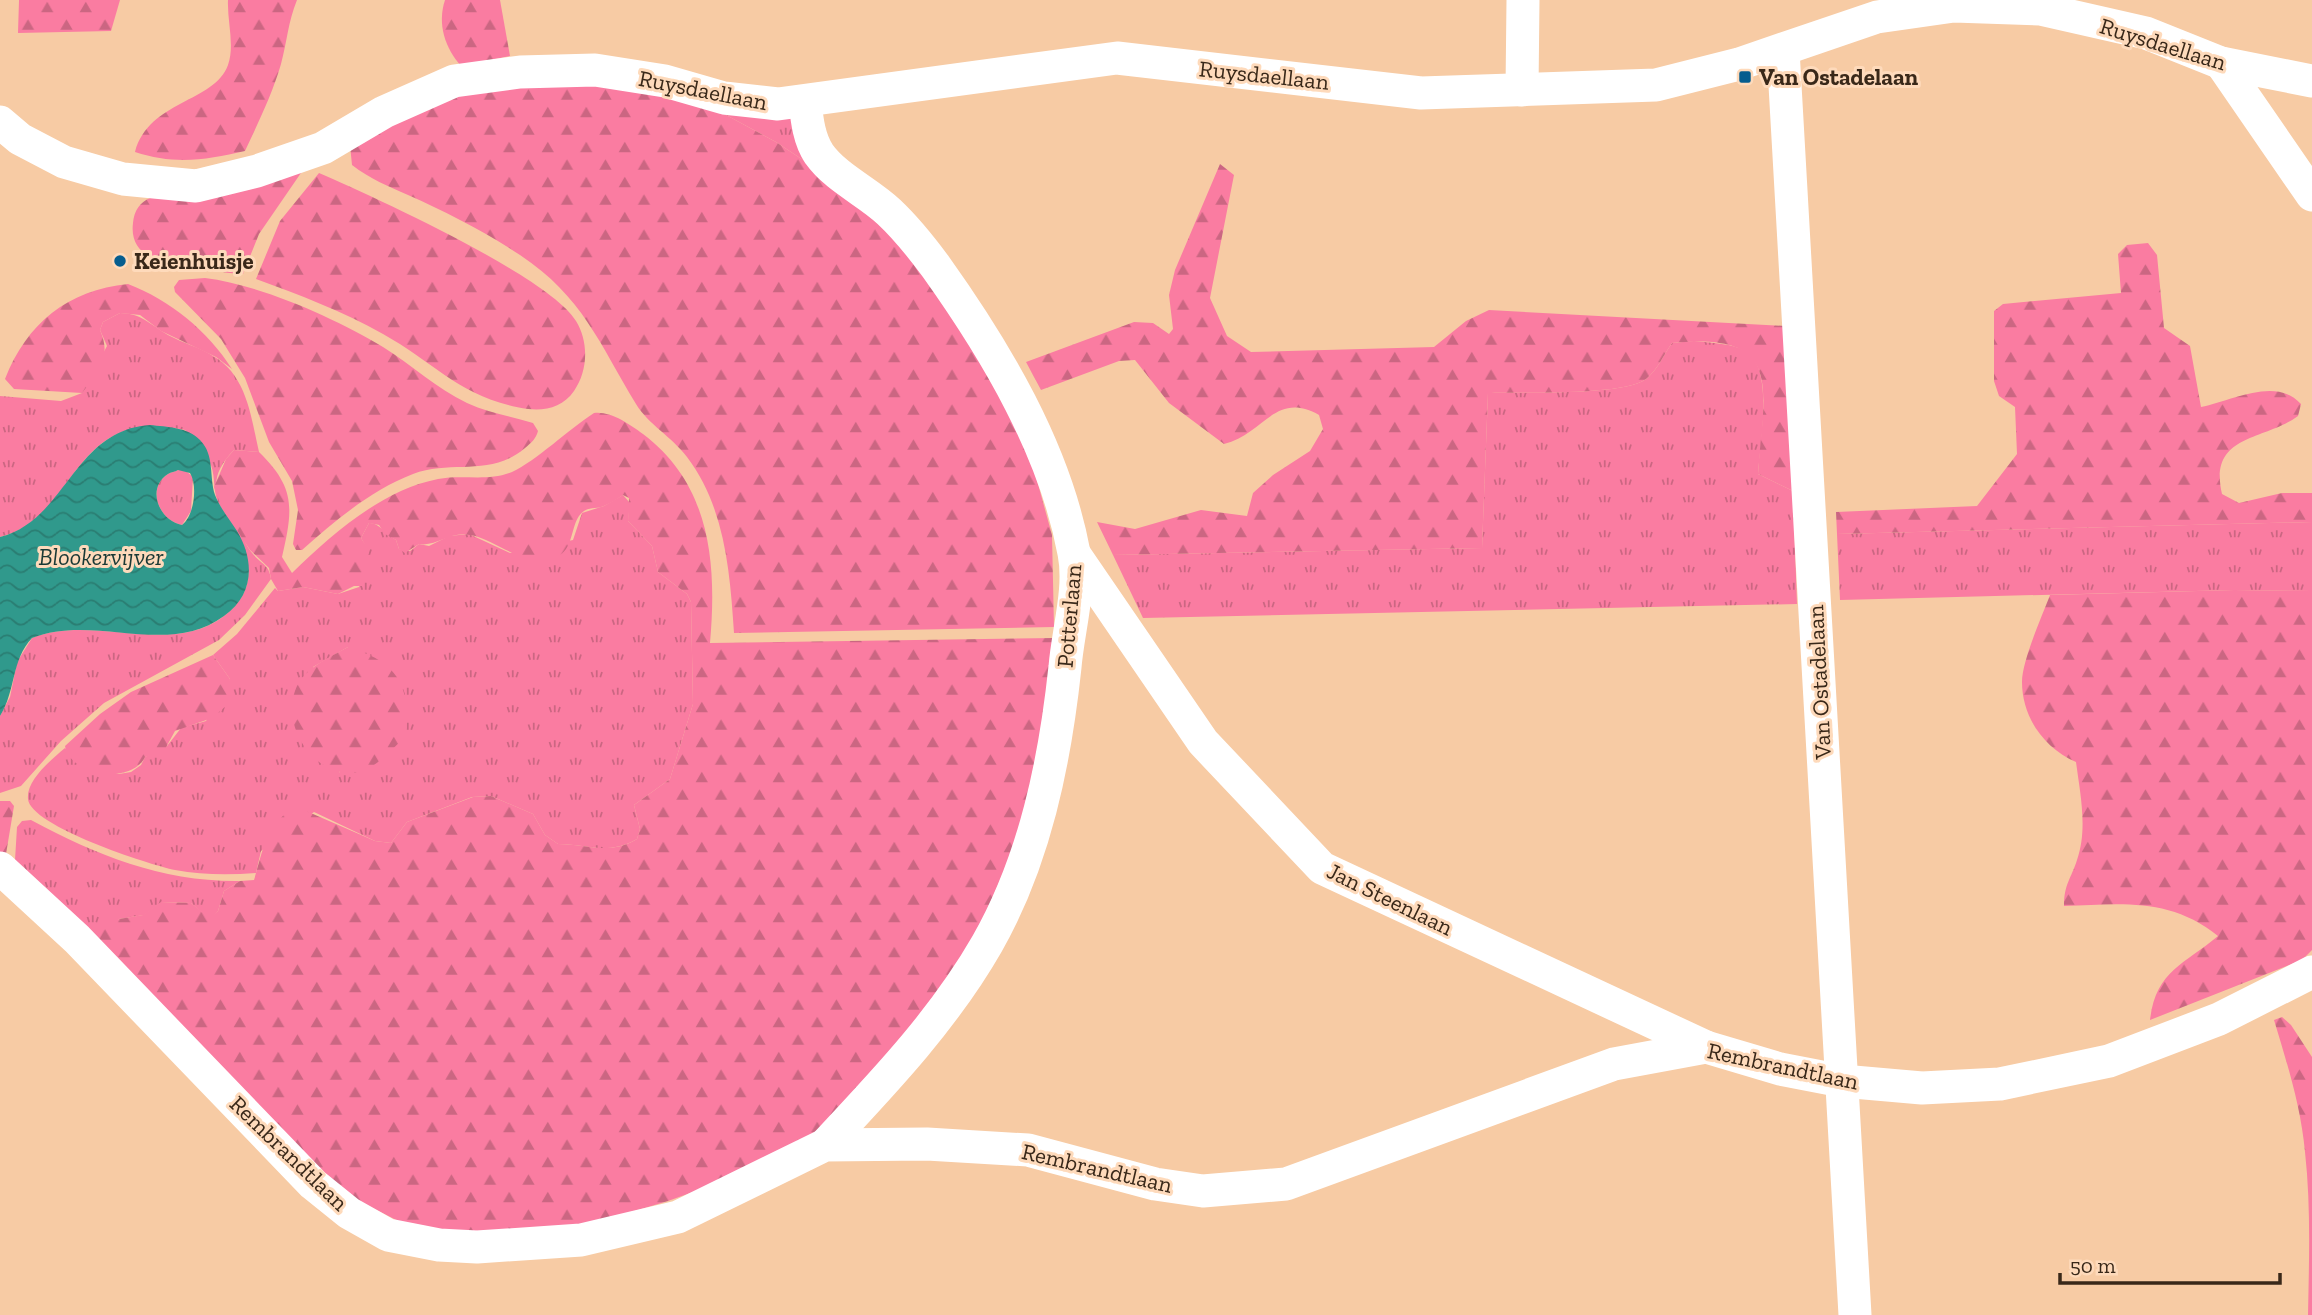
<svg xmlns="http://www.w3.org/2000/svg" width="2312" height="1315" viewBox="0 0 2312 1315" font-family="'Zilla Slab',serif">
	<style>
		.grass { fill: url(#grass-tufts); fill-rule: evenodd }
		.forest { fill: url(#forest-firs) }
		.water { fill: url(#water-waves); fill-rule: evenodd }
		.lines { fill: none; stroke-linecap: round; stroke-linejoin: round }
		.minor { stroke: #fff; stroke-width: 33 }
		.poi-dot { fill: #065d8e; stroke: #fedabb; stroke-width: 2.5 }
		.labels { text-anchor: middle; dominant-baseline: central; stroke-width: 6; stroke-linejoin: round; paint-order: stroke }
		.street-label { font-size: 23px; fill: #392819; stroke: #fedabb }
		.poi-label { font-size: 23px; font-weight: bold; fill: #392819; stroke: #fedabb; text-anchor: start }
		.water-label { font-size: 24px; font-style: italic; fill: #1a3935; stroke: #fedabb }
	</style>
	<defs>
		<pattern id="grass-tufts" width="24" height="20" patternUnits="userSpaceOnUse" patternTransform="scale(1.75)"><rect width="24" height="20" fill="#fa7ca1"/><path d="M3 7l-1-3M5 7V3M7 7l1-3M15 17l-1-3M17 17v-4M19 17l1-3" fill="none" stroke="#cb6682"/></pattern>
		<pattern id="forest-firs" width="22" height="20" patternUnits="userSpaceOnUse" patternTransform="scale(1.75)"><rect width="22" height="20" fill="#fa7ca1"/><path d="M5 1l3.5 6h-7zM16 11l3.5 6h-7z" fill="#cb6682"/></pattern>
		<pattern id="water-waves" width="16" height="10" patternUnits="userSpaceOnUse" patternTransform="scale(1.75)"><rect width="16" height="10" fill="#30998c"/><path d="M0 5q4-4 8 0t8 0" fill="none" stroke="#2a7d72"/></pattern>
	</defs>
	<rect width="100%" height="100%" fill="#f7cba4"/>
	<g class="grass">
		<polygon points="715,109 792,119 818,170 776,142"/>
		<path d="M 120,313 C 141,313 151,325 168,335 C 183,343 199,347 213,356 C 247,375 251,417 259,452 L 234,450 C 203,482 218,500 239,531 C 244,538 247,548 253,554 C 262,565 269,564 271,579 L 245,615 L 219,640 L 104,703 L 61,741 L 21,786 L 0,793 L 0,716 L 10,697 L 17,662 L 32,638 C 96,612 181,663 234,607 C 265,574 239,538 220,506 C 212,492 216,479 211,465 C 207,453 193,440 185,430 C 69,405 80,517 0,537 L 0,396 L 61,401 L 82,393 L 107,346 L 100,330 L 103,322 Z"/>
		<path d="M 1694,341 C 1711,343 1733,343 1747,352 C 1774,370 1760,445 1758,474 L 1793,491 L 1797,604 L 1143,618 L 1113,555 L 1482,548 L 1488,393 C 1519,392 1624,396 1646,379 C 1657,371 1664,354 1672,343 Z"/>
		<path d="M 178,470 L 185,470 L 193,477 L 191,511 L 182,525 C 160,521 145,489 168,474 C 171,472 175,472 178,470 Z"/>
		<path d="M 623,495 L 630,503 L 628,521 L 652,546 L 658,572 L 687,594 L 691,602 L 693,704 L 670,779 L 634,805 L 640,829 L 637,839 C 607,856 588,844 558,844 L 545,835 L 533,814 L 491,796 L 472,797 L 407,822 L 391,843 L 375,841 L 314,812 L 261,851 L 256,873 C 229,875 202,875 175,870 C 150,865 30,826 28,799 C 26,780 52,759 65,748 L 77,762 L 119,774 L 131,772 L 141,765 L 145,757 L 167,746 L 181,728 L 206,721 L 230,679 L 213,655 L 237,634 L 275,588 L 278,591 L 303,587 L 338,594 L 359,587 C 367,568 373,557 361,538 L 369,523 C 378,522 388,535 396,540 L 399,549 L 410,551 L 419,544 L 429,546 L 449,536 L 469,534 L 510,553 L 573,540 L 582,513 L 604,506 ZM 348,647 L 340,773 L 313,667 Z"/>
		<polygon points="2312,522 2312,591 2234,590 1840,600 1837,534"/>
		<path d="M 31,820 C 98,856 163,882 240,881 L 224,891 L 218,911 L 213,916 L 206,916 L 191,903 L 162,902 L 144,915 L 119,919 L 97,938 L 15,860 L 17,827 L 22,821 Z"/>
	</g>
	<g class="forest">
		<polygon points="19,0 120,0 111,31 18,33"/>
		<path d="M 228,0 L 297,0 C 288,22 287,42 281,64 C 272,95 258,123 245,151 C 207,160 174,165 135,152 C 149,100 214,103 228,65 C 235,45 227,21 228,0 Z"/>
		<path d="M 445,0 L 500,0 L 510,56 L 461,66 C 445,48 437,24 445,0 Z"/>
		<path d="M 555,81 L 651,93 L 715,109 L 776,142 L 818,170 L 896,240 L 944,300 L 1027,444 L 1052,535 L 1054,627 L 734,633 C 730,572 725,507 687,457 C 672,437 648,424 636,404 C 599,343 583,297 520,255 C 486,232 446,212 408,195 C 388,186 370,179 352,165 L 350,145 L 459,93 Z"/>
		<path d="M 1220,164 L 1234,175 L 1210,298 L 1227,336 L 1251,352 L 1434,347 L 1466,321 L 1489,310 L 1785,326 L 1793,491 L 1758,474 C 1763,391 1787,331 1672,343 C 1664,354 1657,371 1646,379 C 1624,396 1519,392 1488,393 L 1482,548 L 1113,555 L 1097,522 L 1135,529 L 1201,510 L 1247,516 L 1253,493 L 1273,475 L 1310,451 L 1323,429 L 1319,415 C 1275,390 1263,435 1224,444 L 1169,403 L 1135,360 L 1119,361 L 1041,390 L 1026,362 L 1134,322 L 1153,323 L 1169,334 L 1173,329 L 1169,295 L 1175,270 Z"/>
		<path d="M 303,170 L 259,234 L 243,274 C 229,274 214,270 200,268 C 173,265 128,262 133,223 C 134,211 140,202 150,198 C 209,200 248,193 303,170 Z"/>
		<path d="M 319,173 C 372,196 550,277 576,321 C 589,342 588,371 574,391 C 563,407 546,411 528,409 C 461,399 437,364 383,334 C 343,311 299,295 256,279 L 280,221 Z"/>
		<path d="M 2148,243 L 2157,255 L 2164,328 L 2190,346 L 2201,407 C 2232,401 2276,376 2301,404 L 2298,416 C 2264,441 2208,434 2222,494 L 2239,503 L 2282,493 L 2312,493 L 2312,522 L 1837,534 L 1836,512 L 1977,506 L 2017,454 L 2015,407 L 1999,396 L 1994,381 L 1994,311 L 2003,304 L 2121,293 L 2118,254 L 2127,245 Z"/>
		<path d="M 205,278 C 261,285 335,318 383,347 C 412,365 436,388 467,403 C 489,413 511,416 533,423 L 538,431 C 536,439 531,443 525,448 C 490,478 453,459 413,474 C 371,490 335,521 302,550 L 296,550 L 293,544 L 298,510 L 292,481 L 269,442 L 245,378 L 221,339 L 175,292 L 174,287 L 179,280 Z"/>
		<path d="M 128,284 C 170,300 208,331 232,369 L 216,357 L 161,331 L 140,315 L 120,313 L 103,322 L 100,330 C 112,358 99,371 82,393 L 14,389 L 5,379 C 27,323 68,290 128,284 Z"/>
		<path d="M 594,413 C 611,411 629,424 643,434 C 711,485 717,564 710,643 L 1054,638 L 1051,687 L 1021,831 L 976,936 L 924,1014 L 813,1135 L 704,1188 L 668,1201 L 608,1219 L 555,1229 L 480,1234 L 406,1225 L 357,1200 L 302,1155 L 97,938 L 98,928 L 119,919 L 143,915 L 161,902 L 191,903 L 206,915 L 213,915 L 218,911 L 224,891 L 240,881 L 254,880 C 263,851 266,821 297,807 L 375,841 L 391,843 L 407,822 L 473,797 L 491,796 L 533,814 L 545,835 L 558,844 C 588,844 608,856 637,839 L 640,829 L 634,805 L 670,779 L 693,704 L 691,602 L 687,594 L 658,572 L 652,546 L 628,521 L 629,498 L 623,495 C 617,499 611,503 604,506 C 598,509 589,507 584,511 C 564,525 583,570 525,557 C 506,553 489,538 470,535 C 450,531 437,547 419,544 L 405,553 L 399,549 L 396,540 L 385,534 L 379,525 L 369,523 L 361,538 L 369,550 L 369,564 L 362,586 L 354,586 L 338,594 L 303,587 L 278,591 L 271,579 L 269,568 L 250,550 L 221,506 L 214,487 L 226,459 L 234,450 L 259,452 C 296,488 293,509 282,557 L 292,573 C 332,534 382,490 438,479 C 463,474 487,482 512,472 C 536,461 569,429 594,413 Z"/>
		<path d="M 2234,590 L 2312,591 L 2312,950 L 2302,960 L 2150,1020 C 2156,970 2184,965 2218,936 C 2170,897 2121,904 2064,906 C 2064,884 2071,879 2077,860 C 2088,829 2080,793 2076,762 C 2044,748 2022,717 2022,682 C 2022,661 2042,616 2050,595 Z"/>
		<path d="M 348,647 C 397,662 411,684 406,736 C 394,747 376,768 360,772 C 317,781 281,728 295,691 C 303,668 329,658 348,647 Z"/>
		<path d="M 213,655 L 230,679 L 227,705 L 212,718 L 175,731 L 164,751 L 145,757 C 132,785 70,776 65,746 L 100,714 L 131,692 Z"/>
		<polygon points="0,801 10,801 14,806 6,854 0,853"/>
		<path d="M 2282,1017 L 2291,1025 L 2312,1057 L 2312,1315 L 2308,1315 C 2309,1261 2311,1206 2305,1152 C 2301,1107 2287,1063 2274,1020 Z"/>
	</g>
	<path class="water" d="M 150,425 C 167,427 188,427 200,440 C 215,455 209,477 215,495 C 220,508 230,520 237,531 C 255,561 254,595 224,616 C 168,658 94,613 32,638 C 11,660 16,691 0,716 L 0,537 C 67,520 73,430 150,425 ZM 178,470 L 190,473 C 198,486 194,516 182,525 C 160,521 145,489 168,474 C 171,472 175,472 178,470 Z"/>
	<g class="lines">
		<g class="minor">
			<polyline points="1783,50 1855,1315"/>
			<polyline points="2221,63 2312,195"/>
			<polyline points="1522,90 1523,0"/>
			<path d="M 805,102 C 807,120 809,139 819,154 C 836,178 868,192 889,212 C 906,228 922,248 936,267 C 996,351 1055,450 1074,553 C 1081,589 1068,630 1065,667 C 1055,761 1035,860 987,944 C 944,1019 884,1082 825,1145"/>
			<polyline points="0,122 20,139 64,162 123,179 196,186 257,171 323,148 384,112 454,81 520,72 595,70 665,81 724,98 778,104 1117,58 1421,93 1656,85 1739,64 1877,17 1954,6 2040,9 2146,33 2221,63 2312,81"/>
			<polyline points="1075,555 1203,742 1322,868 1706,1047"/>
			<polyline points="0,868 77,939 313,1184 349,1213 388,1235 439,1245 477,1247 581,1240 678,1217 825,1145 927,1144 1028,1150 1155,1184 1203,1191 1286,1184 1614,1064 1706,1047 1780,1069 1842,1081 1922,1088 2000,1084 2109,1061 2219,1019 2312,972"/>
		</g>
	</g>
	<g class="poi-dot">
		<rect x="1738" y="70" width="14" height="14" rx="3.5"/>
		<circle cx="120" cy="261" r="7"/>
	</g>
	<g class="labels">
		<g class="street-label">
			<text transform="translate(2163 44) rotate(17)">Ruysdaellaan</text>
			<text transform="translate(1264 75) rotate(6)">Ruysdaellaan</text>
			<text transform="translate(703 90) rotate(11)">Ruysdaellaan</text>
			<text transform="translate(1069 616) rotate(-85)">Potterlaan</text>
			<text transform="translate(1819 682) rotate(-93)">Van Ostadelaan</text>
			<text transform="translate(1390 899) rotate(26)">Jan Steenlaan</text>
			<text transform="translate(1783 1066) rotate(12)">Rembrandtlaan</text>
			<text transform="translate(289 1153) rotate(44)">Rembrandtlaan</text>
			<text transform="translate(1097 1168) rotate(13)">Rembrandtlaan</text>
		</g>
		<g class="poi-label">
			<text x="1759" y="77">Van Ostadelaan</text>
			<text x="134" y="261">Keienhuisje</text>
		</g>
		<g class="water-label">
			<text x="101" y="556">Blookervijver</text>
		</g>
	</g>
	<path d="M2060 1273v10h220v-10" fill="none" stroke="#392819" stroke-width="3.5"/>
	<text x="2070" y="1273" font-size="21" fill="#392819" stroke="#fedabb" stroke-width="5" paint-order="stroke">50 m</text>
</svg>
